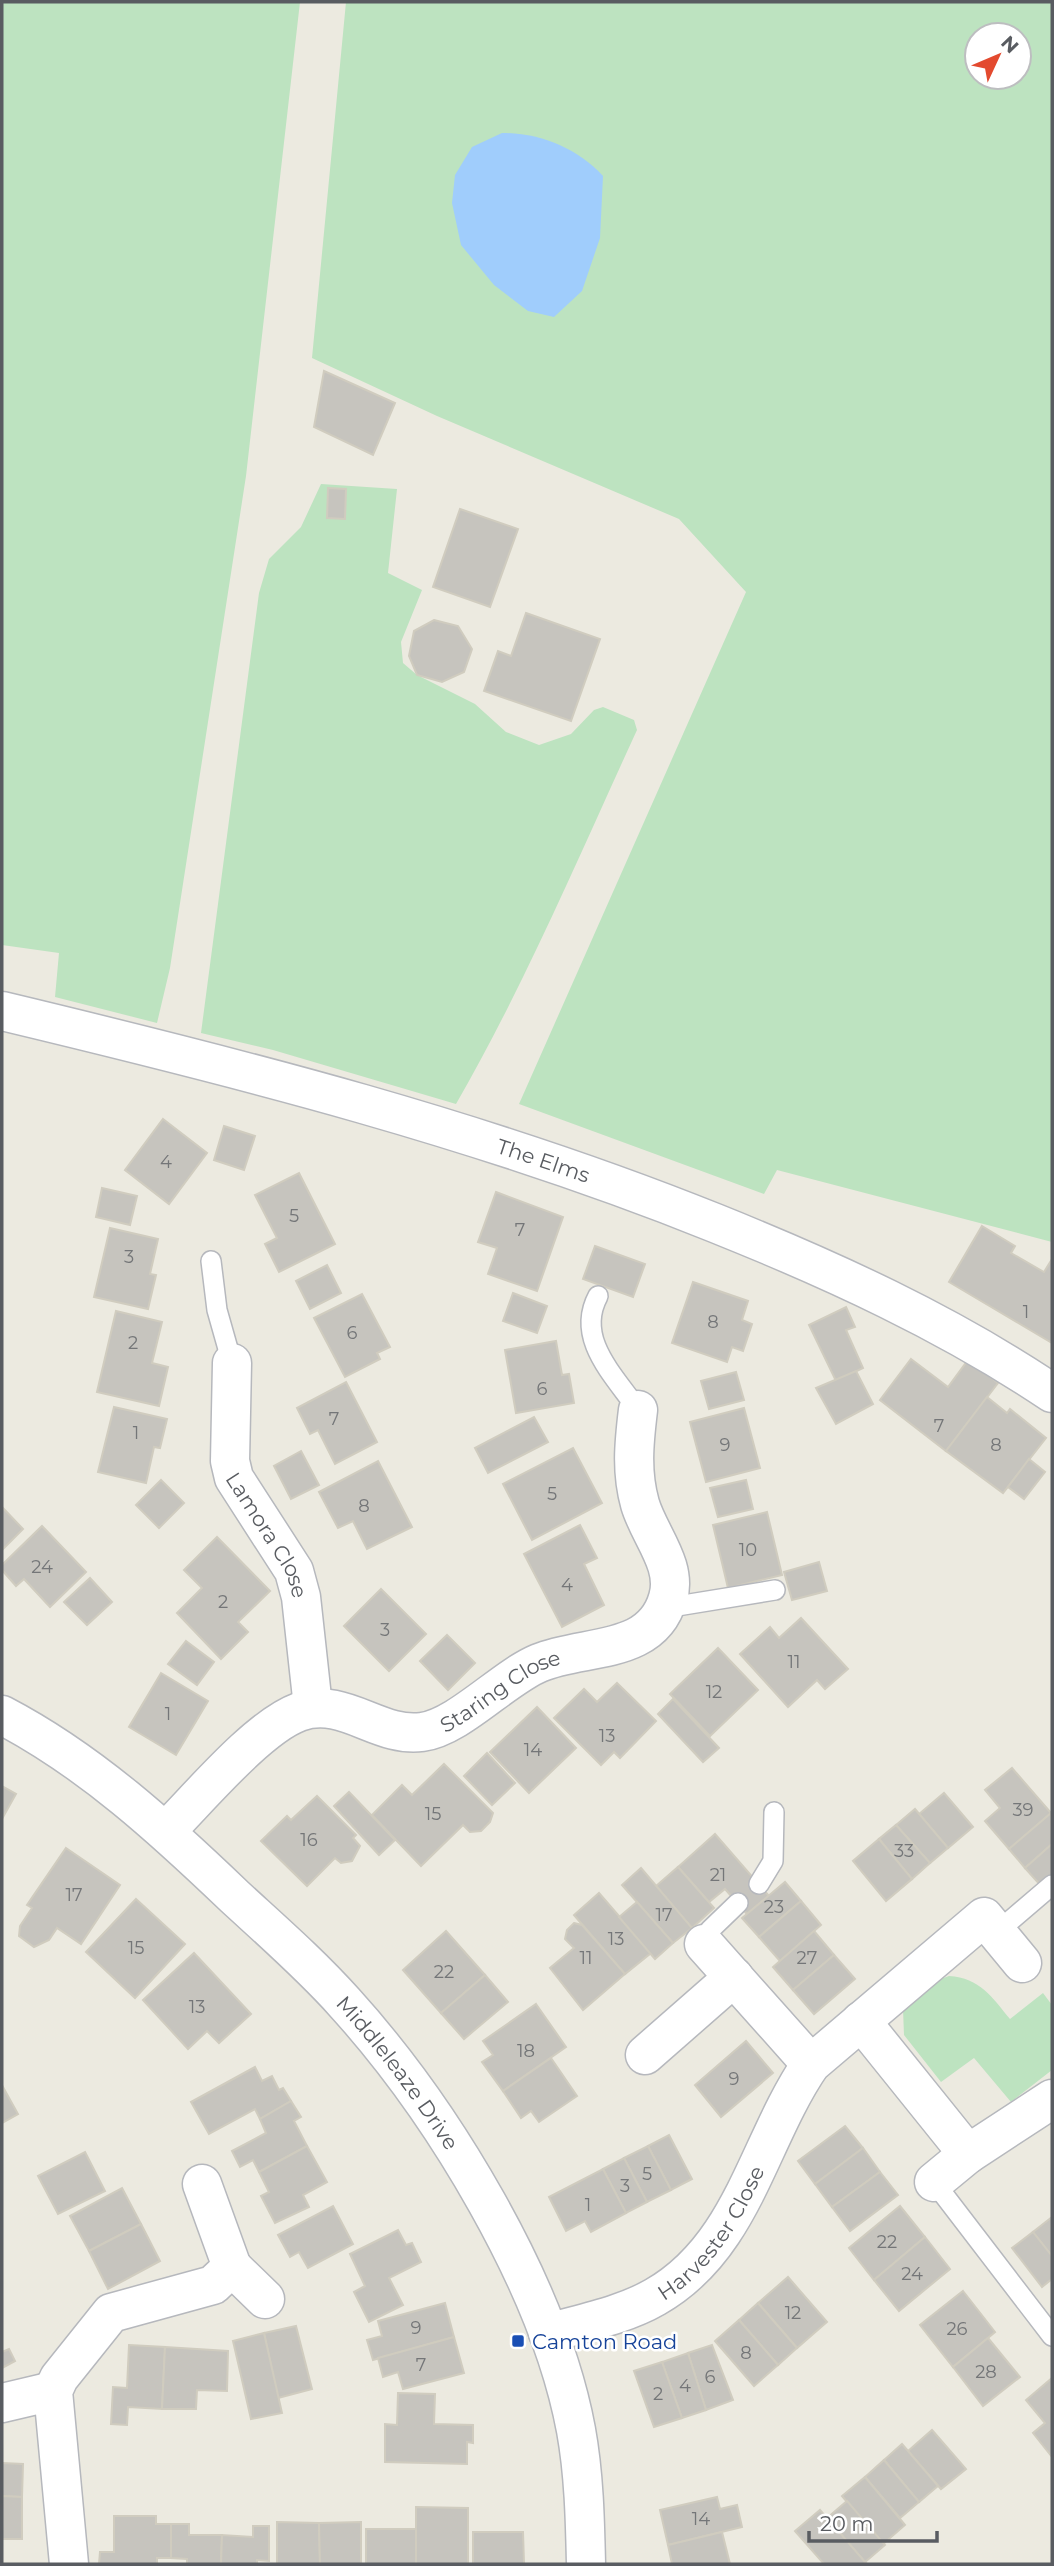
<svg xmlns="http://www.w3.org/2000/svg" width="1054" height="2566" viewBox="0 0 1054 2566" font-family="Montserrat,sans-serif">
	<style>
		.green { fill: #bde3c0; fill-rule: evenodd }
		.water { fill: #a0cdfc }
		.building { fill: #c6c4be; stroke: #d0ccbf; stroke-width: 2 }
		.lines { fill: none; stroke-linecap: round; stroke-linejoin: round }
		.service-casing { stroke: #b6b8bd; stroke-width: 22 }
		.minor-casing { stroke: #b6b8bd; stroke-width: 41 }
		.tertiary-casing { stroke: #b6b8bd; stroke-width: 41 }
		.service { stroke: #fff; stroke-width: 19 }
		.minor { stroke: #fff; stroke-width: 38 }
		.tertiary { stroke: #fff; stroke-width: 38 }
		.transit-dot { fill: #1a4fb4; stroke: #fff; stroke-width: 2.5 }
		.labels { text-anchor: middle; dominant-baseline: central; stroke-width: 5; stroke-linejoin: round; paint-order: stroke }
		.number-label { font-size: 18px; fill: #747678 }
		.street-label { font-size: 21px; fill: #595c61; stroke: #fff }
		.transit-label { font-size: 21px; fill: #164399; stroke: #fff; text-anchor: start }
	</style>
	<rect width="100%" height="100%" fill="#eceae0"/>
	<g class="green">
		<polygon points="2,2 300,2 246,476 170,968 157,1023 55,997 59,953 2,945"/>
		<path d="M 346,2 L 1052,2 L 1052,1242 L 777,1170 L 764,1194 L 519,1104 L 746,592 L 679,519 L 437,416 L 312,358 ZM 977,35 L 1019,35 L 1019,77 L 977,77 Z"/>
		<path d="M 321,484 L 397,489 L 388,573 L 422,590 L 401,642 L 403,663 L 417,675 L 475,704 L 506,732 L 539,745 L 571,734 L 594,710 L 603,707 L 634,720 L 637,730 C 579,856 525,984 456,1104 L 273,1050 L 201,1033 L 259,593 L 269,559 L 301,527 Z"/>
		<path d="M 949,1976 C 980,1978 992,1997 1010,2019 L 1043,1993 L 1052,2005 L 1052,2070 L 1011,2102 L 974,2058 L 941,2082 L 904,2035 L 903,2009 L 938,1980 Z"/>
	</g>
	<path class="water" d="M 502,133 C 540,133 577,148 603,176 L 600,238 L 582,291 L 554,317 L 528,311 L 494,285 L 461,245 L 452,203 L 455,175 L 472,147 Z"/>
	<g class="building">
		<polygon points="324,371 395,403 373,455 314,427"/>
		<polygon points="328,488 346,489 345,519 327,518"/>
		<polygon points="460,509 518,529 490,607 433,587"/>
		<polygon points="526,613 600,639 571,721 484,691 498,651 511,656"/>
		<polygon points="434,620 458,626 472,649 464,672 442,682 417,675 409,656 414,631"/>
		<polygon points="163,1119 207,1153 169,1204 125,1170"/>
		<polygon points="224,1126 255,1136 244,1170 214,1160"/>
		<polygon points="299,1173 335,1244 279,1272 265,1244 277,1238 255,1195"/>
		<polygon points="102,1188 137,1196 130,1225 96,1217"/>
		<polygon points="496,1192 563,1217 537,1291 488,1274 497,1248 478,1242"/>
		<polygon points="982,1226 1015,1246 1011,1253 1044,1272 1052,1259 1052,1343 949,1282"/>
		<polygon points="110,1228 158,1239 150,1274 156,1275 148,1309 94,1297"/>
		<polygon points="595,1246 645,1264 633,1297 583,1279"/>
		<polygon points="327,1265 341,1293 310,1309 296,1281"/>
		<polygon points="693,1282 748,1301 742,1320 752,1324 743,1351 732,1347 727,1362 672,1343"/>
		<polygon points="513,1293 547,1306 537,1333 503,1321"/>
		<polygon points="362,1294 390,1347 377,1353 380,1359 345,1377 314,1318"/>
		<polygon points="846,1307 855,1327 846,1330 863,1368 836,1381 809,1325"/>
		<polygon points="116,1311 162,1322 152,1363 168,1367 159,1406 97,1392"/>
		<polygon points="556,1341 562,1375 569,1374 574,1403 516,1413 505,1350"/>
		<polygon points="911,1359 948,1387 968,1360 998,1383 946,1451 880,1400"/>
		<polygon points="856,1371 873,1404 836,1424 816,1388"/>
		<polygon points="736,1372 744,1400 709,1409 701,1381"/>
		<polygon points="346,1382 377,1442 335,1464 318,1430 310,1434 297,1408"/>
		<polygon points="987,1397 1007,1413 1010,1409 1046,1438 1003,1493 946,1451"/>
		<polygon points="114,1407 167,1419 160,1448 154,1447 146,1483 98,1472"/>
		<polygon points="744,1408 760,1468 706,1482 690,1422"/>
		<polygon points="534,1417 548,1442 488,1473 475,1448"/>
		<polygon points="573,1448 602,1503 532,1540 503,1484"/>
		<polygon points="301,1451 319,1485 291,1499 274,1466"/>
		<polygon points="1029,1459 1045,1472 1024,1499 1008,1487"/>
		<polygon points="378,1461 412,1527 367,1549 353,1521 338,1528 319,1492"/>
		<polygon points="161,1480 184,1503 159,1528 136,1505"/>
		<polygon points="746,1480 753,1509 718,1517 710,1488"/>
		<polygon points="2,1507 23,1529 2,1550"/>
		<polygon points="767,1512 782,1575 728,1588 713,1525"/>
		<polygon points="580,1525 597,1558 584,1564 604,1605 562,1627 524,1554"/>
		<polygon points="42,1526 86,1572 50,1607 24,1579 16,1586 2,1570 2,1565"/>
		<polygon points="217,1537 270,1591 238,1622 248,1632 221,1659 177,1613 202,1588 184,1570"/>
		<polygon points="819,1562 827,1591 792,1600 784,1572"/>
		<polygon points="90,1578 112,1602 87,1625 64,1602"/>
		<polygon points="381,1589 426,1634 389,1671 344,1626"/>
		<polygon points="801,1618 848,1669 825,1689 817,1680 788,1707 740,1654 770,1627 779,1638"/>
		<polygon points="447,1635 475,1663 448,1690 420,1661"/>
		<polygon points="186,1641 214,1662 197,1685 168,1664"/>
		<polygon points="718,1648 758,1690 710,1736 670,1694"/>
		<polygon points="161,1673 208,1701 176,1755 129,1727"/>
		<polygon points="617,1683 656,1721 620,1758 614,1752 601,1765 554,1718 584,1689 597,1702"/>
		<polygon points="673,1699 719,1748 703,1762 658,1714"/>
		<polygon points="537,1707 576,1748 529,1793 490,1752"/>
		<polygon points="487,1753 515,1783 492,1805 464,1776"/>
		<polygon points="444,1764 493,1813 490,1822 481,1831 470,1832 463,1825 421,1866 372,1815 402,1785 412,1795"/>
		<polygon points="1012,1768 1051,1813 1009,1849 985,1821 1000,1808 985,1790"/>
		<polygon points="2,1786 16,1794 2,1819"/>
		<polygon points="349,1792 395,1840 379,1855 334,1806"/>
		<polygon points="944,1793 973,1827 948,1848 919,1814"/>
		<polygon points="317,1796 356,1835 353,1838 360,1846 352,1861 341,1863 335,1858 307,1886 261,1841 287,1816 291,1820"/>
		<polygon points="915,1809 948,1848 930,1863 896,1825"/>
		<polygon points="1051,1813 1052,1844 1025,1868 1009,1849"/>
		<polygon points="896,1825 930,1863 912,1879 879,1839"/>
		<polygon points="715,1834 769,1896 747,1914 725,1889 709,1902 678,1867"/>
		<polygon points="879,1839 912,1879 886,1901 853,1861"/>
		<polygon points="1052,1844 1052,1880 1043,1888 1025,1868"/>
		<polygon points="66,1848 120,1885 81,1944 57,1928 49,1940 34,1947 19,1936 20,1926 32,1908 27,1905"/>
		<polygon points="678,1867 714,1908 692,1928 656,1886"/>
		<polygon points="641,1868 692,1928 673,1943 622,1885"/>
		<polygon points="785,1882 801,1901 759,1937 742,1918"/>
		<polygon points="599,1893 651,1953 625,1974 574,1915"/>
		<polygon points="136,1899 185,1944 135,1998 86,1952"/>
		<polygon points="801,1901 821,1925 780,1961 759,1937"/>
		<polygon points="637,1902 673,1943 655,1959 619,1917"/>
		<polygon points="574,1923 582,1925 625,1974 583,2010 550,1968 574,1948 565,1939 567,1930"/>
		<polygon points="446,1931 485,1975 441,2013 403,1970"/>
		<polygon points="814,1931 834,1955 793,1990 773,1967"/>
		<polygon points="194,1953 251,2014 219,2043 207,2031 188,2049 143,2000"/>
		<polygon points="834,1955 855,1979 814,2014 793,1990"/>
		<polygon points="485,1975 508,2002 464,2039 441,2013"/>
		<polygon points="536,2004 566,2047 503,2091 482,2062 493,2055 483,2041"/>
		<polygon points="746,2041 773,2073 721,2117 695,2085"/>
		<polygon points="551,2058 577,2096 539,2122 531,2111 521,2118 503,2091"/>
		<polygon points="255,2067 262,2081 272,2076 279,2090 283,2088 291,2101 260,2119 255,2109 209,2134 191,2102"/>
		<polygon points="3,2087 18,2114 2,2123 2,2088"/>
		<polygon points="291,2101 301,2117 294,2121 307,2146 259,2172 253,2160 240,2167 232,2151 266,2133 260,2119"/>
		<polygon points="845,2126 863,2148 815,2184 798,2161"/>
		<polygon points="669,2135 692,2179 671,2190 648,2146"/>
		<polygon points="307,2146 327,2182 303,2195 309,2207 275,2223 261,2196 269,2192 259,2172"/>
		<polygon points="648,2146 671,2190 647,2202 624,2158"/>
		<polygon points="863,2148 880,2172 832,2207 815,2184"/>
		<polygon points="85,2152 105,2191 58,2214 38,2176"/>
		<polygon points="624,2158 647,2202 626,2213 603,2169"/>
		<polygon points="603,2169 626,2213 591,2232 585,2221 566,2231 549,2197"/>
		<polygon points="880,2172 898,2195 850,2231 832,2207"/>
		<polygon points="122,2188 141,2224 89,2251 70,2216"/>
		<polygon points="333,2206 353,2244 308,2268 299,2252 290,2257 278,2235"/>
		<polygon points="900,2206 925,2237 874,2280 849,2248"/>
		<polygon points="1052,2217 1052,2256 1033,2232"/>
		<polygon points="141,2224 160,2261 108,2289 89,2251"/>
		<polygon points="398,2230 406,2245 412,2243 421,2262 389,2278 403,2305 369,2322 354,2292 365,2286 350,2254"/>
		<polygon points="1033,2232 1052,2256 1052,2279 1042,2287 1012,2248"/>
		<polygon points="925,2237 950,2269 899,2311 874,2280"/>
		<polygon points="788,2277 827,2322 797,2348 758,2303"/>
		<polygon points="963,2291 995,2332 953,2367 920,2325"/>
		<polygon points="445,2303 454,2337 373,2360 367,2340 382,2336 378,2321"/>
		<polygon points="758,2303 797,2348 778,2365 739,2320"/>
		<polygon points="739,2320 778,2365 754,2386 715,2341"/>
		<polygon points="296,2326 312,2389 278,2398 264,2333"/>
		<polygon points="264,2333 282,2413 251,2419 233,2341"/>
		<polygon points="454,2337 464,2373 403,2389 398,2372 383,2377 378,2358"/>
		<polygon points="988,2338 1020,2377 983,2406 953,2367"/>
		<polygon points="129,2345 165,2347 162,2409 128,2407 127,2425 111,2424 113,2387 127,2388"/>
		<polygon points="712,2345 733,2400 706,2410 688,2353"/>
		<polygon points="165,2347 228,2351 227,2391 197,2390 196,2409 162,2409"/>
		<polygon points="9,2349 15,2361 2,2368 2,2352"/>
		<polygon points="688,2353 706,2410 682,2418 662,2362"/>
		<polygon points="662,2362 682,2418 654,2427 634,2371"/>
		<polygon points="1052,2378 1052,2457 1033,2433 1045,2423 1026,2400"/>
		<polygon points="398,2393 435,2394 434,2424 473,2425 473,2443 467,2442 467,2464 385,2462 385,2424 397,2425"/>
		<polygon points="932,2430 966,2469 941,2489 908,2451"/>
		<polygon points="902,2444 938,2486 919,2502 884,2460"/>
		<polygon points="884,2460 919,2502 900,2518 865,2477"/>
		<polygon points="2,2463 23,2464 22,2497 2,2496"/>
		<polygon points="865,2477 905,2525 883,2544 842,2496"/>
		<polygon points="2,2496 22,2497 22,2539 2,2539"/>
		<polygon points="717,2497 720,2509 737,2505 742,2527 668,2545 660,2510"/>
		<polygon points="847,2501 885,2545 865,2562 827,2518"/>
		<polygon points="416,2507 468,2508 468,2564 416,2564"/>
		<polygon points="820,2510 865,2562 867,2564 824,2564 795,2531"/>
		<polygon points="114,2516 156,2516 156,2524 171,2524 171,2558 157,2558 157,2564 99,2564 100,2552 114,2552"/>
		<polygon points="277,2522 319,2523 320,2564 277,2564"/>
		<polygon points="361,2522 361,2564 320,2564 319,2523"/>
		<polygon points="171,2524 189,2524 189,2535 222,2535 221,2564 187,2564 187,2559 171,2558"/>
		<polygon points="253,2526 269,2526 269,2561 257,2560 257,2564 221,2564 222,2535 253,2537"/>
		<rect x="366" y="2529" width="50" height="35"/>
		<polygon points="473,2532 523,2532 524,2564 473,2564"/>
		<polygon points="722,2532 730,2564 739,2564 672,2564 668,2545"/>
	</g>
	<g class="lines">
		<defs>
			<g id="service">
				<polyline points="211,1261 217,1310 232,1363"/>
				<path d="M 598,1296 C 575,1339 614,1375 638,1410"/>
				<polyline points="665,1608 775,1590"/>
				<polyline points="759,1884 773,1861 774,1812"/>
				<polyline points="997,1932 1052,1885"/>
				<polyline points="704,1944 710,1930 738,1903"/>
				<polyline points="934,2182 1052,2336"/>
			</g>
			<g id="minor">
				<path id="s1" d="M 232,1363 L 230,1461 L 234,1478 L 294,1571 L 301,1597 L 313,1707"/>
				<path id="s2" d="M 2,1715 C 90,1761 164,1829 235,1897 C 272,1931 311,1965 344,2002 C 442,2110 549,2285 576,2430 C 584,2474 585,2519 586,2564"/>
				<path id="s3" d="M 166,1831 C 198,1799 258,1727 299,1712 C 344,1696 378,1738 422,1732 C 459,1727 503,1678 539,1663 C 584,1644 652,1656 668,1598 C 678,1565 649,1535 640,1504 C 631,1472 634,1443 638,1410"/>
				<polyline points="704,1944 811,2064"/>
				<polyline points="861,2021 968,2154 1052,2099"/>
				<polyline points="645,2055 734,1977"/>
				<polyline points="934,2182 968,2154"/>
				<polyline points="232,2267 265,2299"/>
				<path id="s4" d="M 548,2333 C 583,2323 624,2315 655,2297 C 743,2247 758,2141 811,2064 L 984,1917 L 1022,1963"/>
				<polyline points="2,2403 53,2391"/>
				<polyline points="69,2564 53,2391 59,2378 111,2313 213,2285 232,2267 202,2184"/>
			</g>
			<g id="tertiary">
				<path id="s5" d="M 2,1011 C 244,1069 484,1130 715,1223 C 832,1270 948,1323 1052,1393"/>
			</g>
		</defs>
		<use href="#service" class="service-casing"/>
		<use href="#minor" class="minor-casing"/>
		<use href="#tertiary" class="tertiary-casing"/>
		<use href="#service" class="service"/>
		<use href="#minor" class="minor"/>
		<use href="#tertiary" class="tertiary"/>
	</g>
	<rect class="transit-dot" x="511" y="2334" width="14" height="14" rx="3.5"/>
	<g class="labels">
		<g class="number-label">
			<text x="166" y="1162">4</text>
			<text x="294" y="1216">5</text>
			<text x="520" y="1230">7</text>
			<text x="129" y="1257">3</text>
			<text x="1026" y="1312">1</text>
			<text x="713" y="1322">8</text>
			<text x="352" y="1333">6</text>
			<text x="133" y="1343">2</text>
			<text x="542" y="1389">6</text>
			<text x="334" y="1419">7</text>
			<text x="939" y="1426">7</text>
			<text x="136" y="1433">1</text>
			<text x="725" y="1445">9</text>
			<text x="996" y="1445">8</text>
			<text x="552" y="1494">5</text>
			<text x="364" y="1506">8</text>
			<text x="748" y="1550">10</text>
			<text x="42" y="1567">24</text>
			<text x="567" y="1585">4</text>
			<text x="223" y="1602">2</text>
			<text x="385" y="1630">3</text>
			<text x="794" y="1662">11</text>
			<text x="714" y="1692">12</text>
			<text x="168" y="1714">1</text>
			<text x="607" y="1736">13</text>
			<text x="533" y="1750">14</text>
			<text x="1023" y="1810">39</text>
			<text x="433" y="1814">15</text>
			<text x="309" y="1840">16</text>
			<text x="904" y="1851">33</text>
			<text x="718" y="1875">21</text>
			<text x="74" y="1895">17</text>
			<text x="774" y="1907">23</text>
			<text x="664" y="1915">17</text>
			<text x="616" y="1939">13</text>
			<text x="136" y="1948">15</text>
			<text x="586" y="1958">11</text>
			<text x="807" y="1958">27</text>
			<text x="444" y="1972">22</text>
			<text x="197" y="2007">13</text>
			<text x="526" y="2051">18</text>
			<text x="734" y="2079">9</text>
			<text x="647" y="2174">5</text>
			<text x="625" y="2186">3</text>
			<text x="588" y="2205">1</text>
			<text x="887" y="2242">22</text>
			<text x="912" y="2274">24</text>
			<text x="793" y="2313">12</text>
			<text x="416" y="2328">9</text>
			<text x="957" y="2329">26</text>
			<text x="746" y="2353">8</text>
			<text x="421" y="2365">7</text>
			<text x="986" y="2372">28</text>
			<text x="710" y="2377">6</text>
			<text x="685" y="2386">4</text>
			<text x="658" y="2394">2</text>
			<text x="701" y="2519">14</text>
		</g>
		<g class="street-label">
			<text stroke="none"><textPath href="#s5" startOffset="562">The Elms</textPath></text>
			<text stroke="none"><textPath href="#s1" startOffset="182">Lamora Close</textPath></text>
			<text stroke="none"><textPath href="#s3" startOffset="396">Staring Close</textPath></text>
			<text stroke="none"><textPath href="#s2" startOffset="537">Middleleaze Drive</textPath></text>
			<text stroke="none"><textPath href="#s4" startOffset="200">Harvester Close</textPath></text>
		</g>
		<g class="transit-label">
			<text x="532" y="2341">Camton Road</text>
		</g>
	</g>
	<rect width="1054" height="2566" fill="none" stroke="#595c61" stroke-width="7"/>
	<g transform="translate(998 56) rotate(46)"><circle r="33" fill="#ffffff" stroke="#bdbec0" stroke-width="2"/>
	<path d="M0-5L12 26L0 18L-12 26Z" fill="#e34a2f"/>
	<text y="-10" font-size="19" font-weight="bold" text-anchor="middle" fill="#595c61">N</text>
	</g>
	<path d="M809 2531v10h128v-10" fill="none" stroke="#595c61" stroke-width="3.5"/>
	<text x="820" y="2531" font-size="21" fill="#595c61" stroke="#ffffff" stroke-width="5" paint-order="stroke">20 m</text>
</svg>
